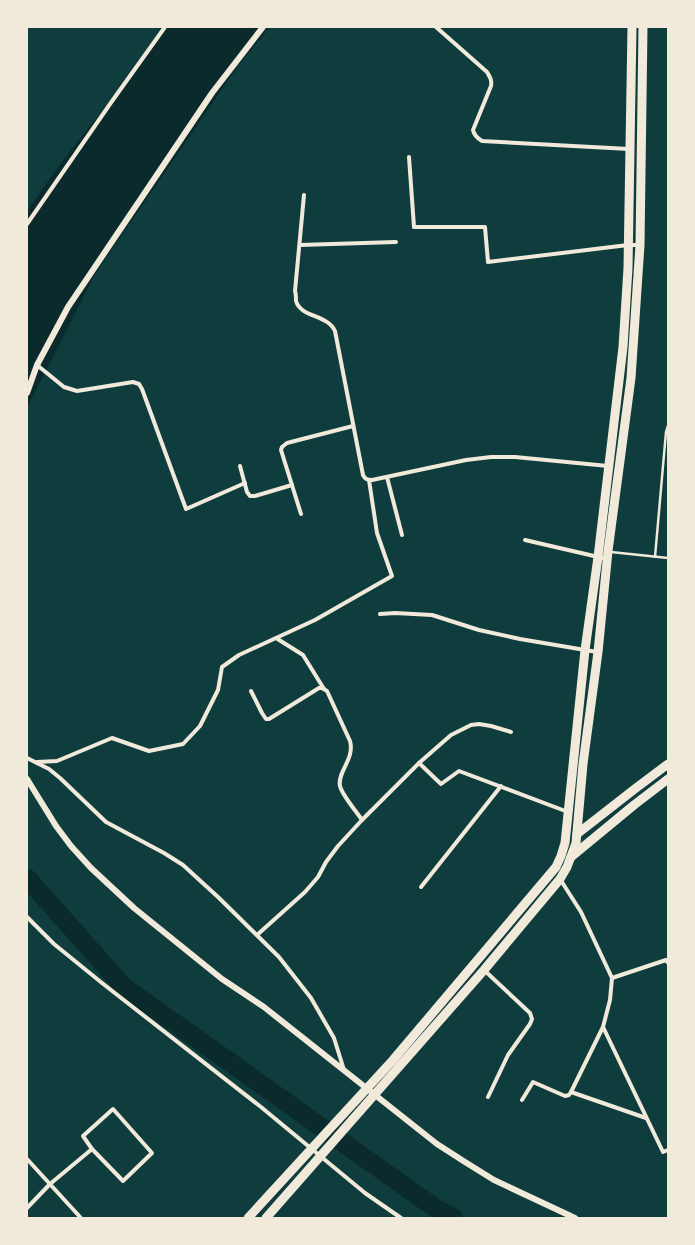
<svg xmlns="http://www.w3.org/2000/svg" width="695" height="1245" viewBox="0 0 695 1245" font-family="'Varela Round',sans-serif">
	<style>
		.water { fill: #0a2a2b }
		.lines { fill: none; stroke-linecap: round; stroke-linejoin: round }
		.river { stroke: #0a2a2b; stroke-width: 19 }
		.service { stroke: #f1e9da; stroke-width: 2.5 }
		.minor { stroke: #f1e9da; stroke-width: 4 }
		.tertiary { stroke: #f1e9da; stroke-width: 6 }
		.trunk { stroke: #f1e9da; stroke-width: 9 }
	</style>
	<rect width="100%" height="100%" fill="#0f3d3e"/>
	<polygon class="water" points="167,27 270,27 238,66 95,274 27,408 27,211 61,163"/>
	<g class="lines">
		<polyline class="river" points="27,878 124,987 438,1210 454,1218"/>
		<g class="service">
			<polyline points="611,552 668,558"/>
			<polyline points="655,557 666,432 668,426"/>
		</g>
		<g class="minor">
			<path d="M 436,27 L 487,72 C 490,77 492,80 491,86 L 473,130 C 474,135 477,138 482,141 L 629,149"/>
			<polyline points="409,157 414,227 485,227 488,262 628,245 640,245"/>
			<path d="M 304,195 L 295,291 C 296,294 296,298 296,301 C 301,318 327,314 335,331 L 363,475 C 365,479 367,480 372,480 L 466,460 L 491,457 L 515,457 L 608,466"/>
			<polyline points="27,224 110,104 165,27"/>
			<polyline points="300,245 396,242"/>
			<polyline points="37,365 64,387 77,391 133,382 139,384 142,389 186,509 245,483"/>
			<polyline points="240,466 247,492 250,496 255,496 292,485"/>
			<polyline points="387,477 402,535"/>
			<polyline points="301,514 281,450 282,447 287,443 353,426"/>
			<polyline points="525,540 607,559"/>
			<polyline points="380,614 395,613 432,615 479,630 520,639 597,652"/>
			<polyline points="276,638 303,655 324,689"/>
			<path d="M 251,691 L 262,713 L 266,719 L 269,719 L 319,688 L 322,688 L 327,691 L 350,741 C 355,759 337,772 340,786 C 342,795 356,811 362,820"/>
			<polyline points="27,758 49,769 60,778 106,822 164,853 183,865 218,897 279,957 311,998 334,1038 344,1070"/>
			<polyline points="37,762 57,761 112,738 149,751 183,744 200,726 218,690 222,667 239,655 315,620 392,576 377,533 369,480"/>
			<polyline points="419,763 441,784 459,771 568,812"/>
			<polyline points="421,887 501,786"/>
			<polyline points="27,917 54,944 102,983 261,1107 365,1193 401,1218"/>
			<polyline points="257,935 305,892 318,877 326,862 338,846 362,820 419,763 451,735 471,725 479,724 491,726 511,732"/>
			<polyline points="484,970 530,1013 532,1019 530,1024 508,1055 488,1097"/>
			<polyline points="612,978 666,960 668,963"/>
			<polyline points="603,1027 663,1152 668,1150"/>
			<polyline points="571,1092 646,1118"/>
			<polyline points="522,1100 533,1082 565,1096 569,1095 571,1092 603,1027 610,1000 612,978 581,912 560,879"/>
			<polygon points="113,1109 152,1153 123,1181 92,1149 83,1136"/>
			<polyline points="27,1159 81,1218"/>
			<polyline points="27,1208 50,1184 92,1149"/>
		</g>
		<g class="tertiary">
			<polyline points="27,393 37,365 68,307 212,93 263,27"/>
			<polyline points="27,779 56,826 71,846 91,868 134,908 222,979 264,1007 437,1144 465,1162 494,1180 575,1218"/>
		</g>
		<g class="trunk">
			<polyline points="577,834 636,788 668,764"/>
			<polyline points="571,857 634,805 668,779"/>
			<polyline points="248,1218 393,1060 556,867 561,856 565,843 585,650 598,557 623,347 628,268 632,27"/>
			<polyline points="266,1218 484,970 560,879 567,867 576,843 583,764 598,652 608,551 631,378 640,245 643,27"/>
		</g>
	</g>
	<rect width="695" height="1245" fill="none" stroke="#f1e9da" stroke-width="56"/>
</svg>
